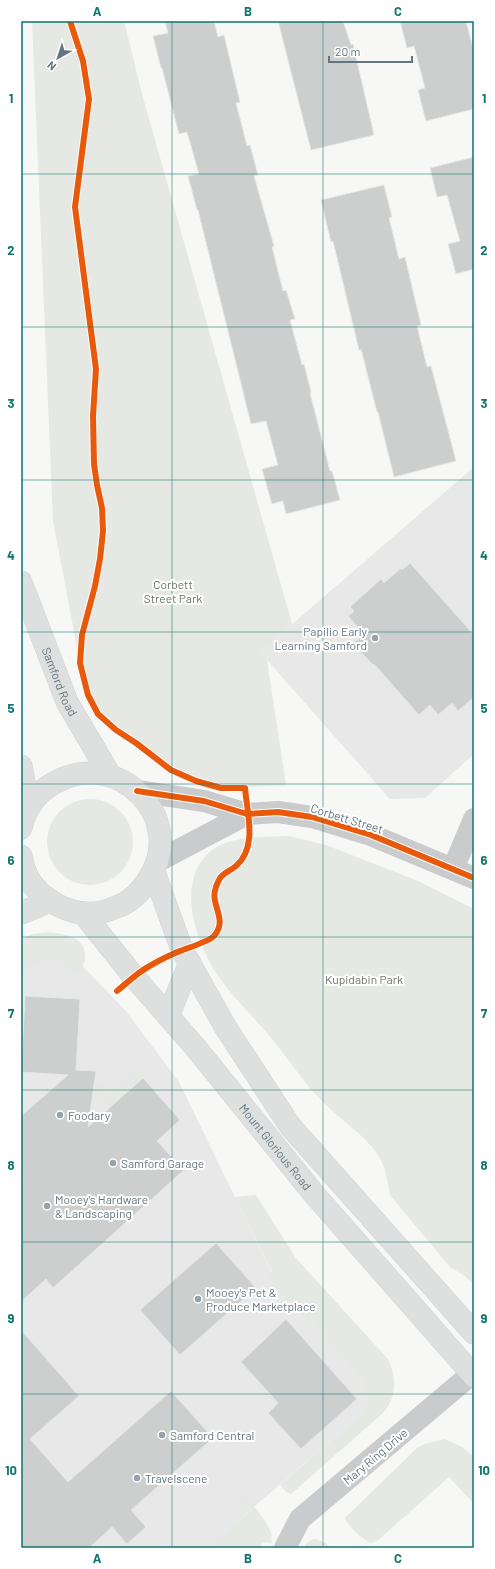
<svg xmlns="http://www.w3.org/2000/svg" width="495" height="1569" viewBox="0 0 495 1569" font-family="Barlow,sans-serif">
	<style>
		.built { fill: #e7e8e7 }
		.green { fill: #e6e8e3 }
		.building { fill: #cdcfcf; stroke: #e6e6e6 }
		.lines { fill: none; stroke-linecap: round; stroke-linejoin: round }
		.major-casing { stroke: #d3d4d4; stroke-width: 23 }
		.minor { stroke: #c9cbcc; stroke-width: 22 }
		.major { stroke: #dedfdf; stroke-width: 22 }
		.cycleway-casing { stroke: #fff; stroke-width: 8 }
		.cycleway { stroke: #e8590c; stroke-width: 6 }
		.grid { fill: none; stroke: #0f766e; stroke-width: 1; stroke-opacity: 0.55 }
		.poi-dot { fill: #97a3a9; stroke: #fff; stroke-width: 1.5 }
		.labels { text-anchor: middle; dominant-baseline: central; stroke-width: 4; stroke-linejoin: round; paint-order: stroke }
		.park-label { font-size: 12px; fill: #687762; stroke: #fff }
		.poi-label { font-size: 12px; fill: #63767f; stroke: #fff; text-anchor: start }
		.street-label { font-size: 12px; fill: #63767f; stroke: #fff }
		.neatline { fill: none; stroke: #0f766e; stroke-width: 1.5 }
		.grid-label { font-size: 13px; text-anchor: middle; font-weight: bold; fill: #0f766e }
	</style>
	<rect width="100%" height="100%" fill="#f7f7f6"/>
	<g class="built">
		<polygon points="474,467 474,754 425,798 390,799 260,652"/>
		<polygon points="70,953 125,1010 179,1082 272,1273 266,1279 299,1316 312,1323 362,1380 366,1391 368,1399 366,1408 355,1419 207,1548 21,1548 21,959"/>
	</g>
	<g class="green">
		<polygon points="32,21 124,21 142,94 292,624 260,652 267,660 286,785 221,788 196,781 171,770 136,743 116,730 98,714 88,695 80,663 53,521"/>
		<circle cx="90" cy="842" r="43"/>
		<path d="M 289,836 L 326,845 L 418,881 L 474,909 L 474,1285 L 466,1277 L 450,1267 L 390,1195 C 388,1181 385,1164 376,1152 C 362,1133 342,1121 326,1105 C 305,1085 290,1061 272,1039 C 255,1018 234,999 219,977 C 195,943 174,880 212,850 C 232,835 266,837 289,836 Z"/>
		<path d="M 49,932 C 63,934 85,936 85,955 C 85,960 84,965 81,970 L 76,971 C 72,968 67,963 63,961 C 48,955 31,965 21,974 L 21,939 L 33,934 Z"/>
		<polygon points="143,1068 143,1078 111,1107 95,1089 101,1084 110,1095"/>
		<path d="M 256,1195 L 295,1257 L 388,1359 C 397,1379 397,1396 383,1413 L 291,1494 L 287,1493 L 280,1485 L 355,1419 L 366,1408 L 368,1399 L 362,1380 L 312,1323 L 299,1316 L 266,1279 L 272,1272 L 235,1197 Z"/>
		<path d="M 444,1439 L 462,1447 L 474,1457 L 474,1504 L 449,1477 L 377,1541 L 371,1543 C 364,1541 347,1525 345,1518 L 417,1448 L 425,1444 Z"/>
		<path d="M 236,1491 C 248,1496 267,1521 271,1533 C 272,1536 271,1540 272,1543 L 262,1542 L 261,1548 L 207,1548 L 252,1509 Z"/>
		<polygon points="315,1539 326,1543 330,1548 303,1548 309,1541"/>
	</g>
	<g class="building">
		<polygon points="165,21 214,21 218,37 224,35 240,102 236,103 247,146 250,145 258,175 254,176 274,246 272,247 283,291 286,290 295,319 290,320 302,365 304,364 311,392 310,393 330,471 332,471 340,500 286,514 283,501 272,504 262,469 278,465 266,421 251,424 198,210 197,210 188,176 199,174 187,132 179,134 162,68 161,68 153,36 168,33"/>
		<polygon points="278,21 343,21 351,45 353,44 374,135 311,150"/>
		<polygon points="400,21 466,21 474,52 474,109 426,121 418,90 425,88 414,46 407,48"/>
		<polygon points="474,157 474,269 456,274 448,244 460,241 447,195 437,197 430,168"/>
		<polygon points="384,185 392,217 389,218 399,259 405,257 421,325 417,326 427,367 431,366 456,461 394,477 378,412 377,412 361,349 359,350 333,241 331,242 321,200"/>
		<polygon points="410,563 474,635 474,697 458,711 452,703 438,715 430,705 419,715 374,664 373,665 353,644 364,634 348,616 354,611 350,607 381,579 384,583 401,568 402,570"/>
		<polygon points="25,996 80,999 76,1070 96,1071 88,1127 143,1078 180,1120 157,1141 184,1170 53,1288 46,1279 21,1302 21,1116 68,1075 21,1072"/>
		<polygon points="216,1243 256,1288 180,1355 140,1310"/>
		<polygon points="286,1319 357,1399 301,1449 268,1413 278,1403 241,1362"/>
		<polygon points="21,1330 79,1396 30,1439 68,1482 171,1391 213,1438 131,1510 146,1527 127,1544 112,1527 89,1548 21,1548"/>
	</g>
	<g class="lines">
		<defs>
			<g id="major">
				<path id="s1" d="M 21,582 L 67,702 L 110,775"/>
				<polyline points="21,766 29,806"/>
				<path d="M 21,828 C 25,809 37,792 54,783 C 118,746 189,819 148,880 C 141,891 132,901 119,906 C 115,907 110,910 105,911 C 74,920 37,900 25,871 C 23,866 22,861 21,856"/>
				<polyline points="154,872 182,950 226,1028 290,1126 474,1333"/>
				<polyline points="21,913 50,901"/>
				<path id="s2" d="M 83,913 L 134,977 L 196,1048 L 314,1194 L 474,1376"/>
				<polyline points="168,1016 190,963"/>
			</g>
		</defs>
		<use href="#major" class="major-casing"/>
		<g class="minor">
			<polyline points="137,791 204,801 247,814 278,812 312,817 371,835 474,878"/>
			<polyline points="158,861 247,814"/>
			<polyline points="453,869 474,819"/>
			<polyline points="285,1548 300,1519 474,1372"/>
		</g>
		<use href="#major" class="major"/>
		<defs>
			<g id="cycleway">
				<path d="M 70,21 L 83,61 L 89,99 L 75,207 L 96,369 L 93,416 L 94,464 L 97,485 L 102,508 L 103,531 L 100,559 L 95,586 L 82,635 L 80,663 L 88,695 L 98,714 L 116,730 L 136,743 L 171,770 L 196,781 L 221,788 L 245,788 C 247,813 258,847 236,866 C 226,874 221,872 216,887 C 209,905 229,919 214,936 C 207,943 183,949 173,954 C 164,958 156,962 148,967 C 137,973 127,983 117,991"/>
				<polyline points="137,791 204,801 247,814 278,812 312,817 371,835 474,878"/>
			</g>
		</defs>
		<use href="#cycleway" class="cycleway-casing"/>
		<use href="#cycleway" class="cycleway"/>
	</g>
	<path class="grid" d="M 172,21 L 172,1548M 323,21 L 323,1548M 21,174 L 474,174M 21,327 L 474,327M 21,480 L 474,480M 21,632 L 474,632M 21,784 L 474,784M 21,937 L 474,937M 21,1090 L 474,1090M 21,1242 L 474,1242M 21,1394 L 474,1394"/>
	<g class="poi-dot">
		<circle cx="375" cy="638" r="4"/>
		<circle cx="60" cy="1115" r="4"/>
		<circle cx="113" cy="1163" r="4"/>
		<circle cx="47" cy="1206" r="4"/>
		<circle cx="198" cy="1299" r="4"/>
		<circle cx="162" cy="1435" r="4"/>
		<circle cx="137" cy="1478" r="4"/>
	</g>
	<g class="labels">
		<g class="park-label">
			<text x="173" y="584">Corbett<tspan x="173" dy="14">Street Park</tspan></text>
			<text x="364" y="979">Kupidabin Park</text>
		</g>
		<g class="poi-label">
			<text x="367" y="631" text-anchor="end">Papilio Early<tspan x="367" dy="14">Learning Samford</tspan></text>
			<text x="68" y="1115">Foodary</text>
			<text x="121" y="1163">Samford Garage</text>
			<text x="55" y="1199">Mooey's Hardware<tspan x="55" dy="14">&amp; Landscaping</tspan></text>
			<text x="206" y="1292">Mooey's Pet &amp;<tspan x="206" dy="14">Produce Marketplace</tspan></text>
			<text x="170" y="1435">Samford Central</text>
			<text x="145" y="1478">Travelscene</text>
		</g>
		<g class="street-label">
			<text stroke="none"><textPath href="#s1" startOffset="107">Samford Road</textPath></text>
			<text transform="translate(347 818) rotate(17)">Corbett Street</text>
			<text stroke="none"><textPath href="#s2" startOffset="303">Mount Glorious Road</textPath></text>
			<text transform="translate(375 1456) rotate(-40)">Mary Ring Drive</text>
		</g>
	</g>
	<rect width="495" height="1569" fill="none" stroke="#ffffff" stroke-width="44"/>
	<g transform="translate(58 58) rotate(219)" stroke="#ffffff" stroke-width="3" paint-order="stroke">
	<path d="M0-3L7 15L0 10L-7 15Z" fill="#63767f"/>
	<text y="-6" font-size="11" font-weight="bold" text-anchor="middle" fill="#63767f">N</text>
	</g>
	<path d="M329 56v6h83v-6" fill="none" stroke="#63767f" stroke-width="2"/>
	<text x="335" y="56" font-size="12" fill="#63767f" stroke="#ffffff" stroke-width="3" paint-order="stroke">20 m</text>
	<rect x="22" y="22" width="451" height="1525" class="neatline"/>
	<g class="grid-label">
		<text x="97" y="16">A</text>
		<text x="248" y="16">B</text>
		<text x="398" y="16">C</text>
		<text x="11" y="103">1</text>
		<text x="484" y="103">1</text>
		<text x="11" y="255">2</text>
		<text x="484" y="255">2</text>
		<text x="11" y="408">3</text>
		<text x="484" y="408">3</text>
		<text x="11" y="560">4</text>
		<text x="484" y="560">4</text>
		<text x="11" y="713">5</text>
		<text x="484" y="713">5</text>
		<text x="11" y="865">6</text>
		<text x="484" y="865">6</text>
		<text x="11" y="1018">7</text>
		<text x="484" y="1018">7</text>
		<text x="11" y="1170">8</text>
		<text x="484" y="1170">8</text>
		<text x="11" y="1323">9</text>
		<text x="484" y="1323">9</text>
		<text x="11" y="1475">10</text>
		<text x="484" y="1475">10</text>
		<text x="97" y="1563">A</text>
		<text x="248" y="1563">B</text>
		<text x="398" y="1563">C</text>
	</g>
</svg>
